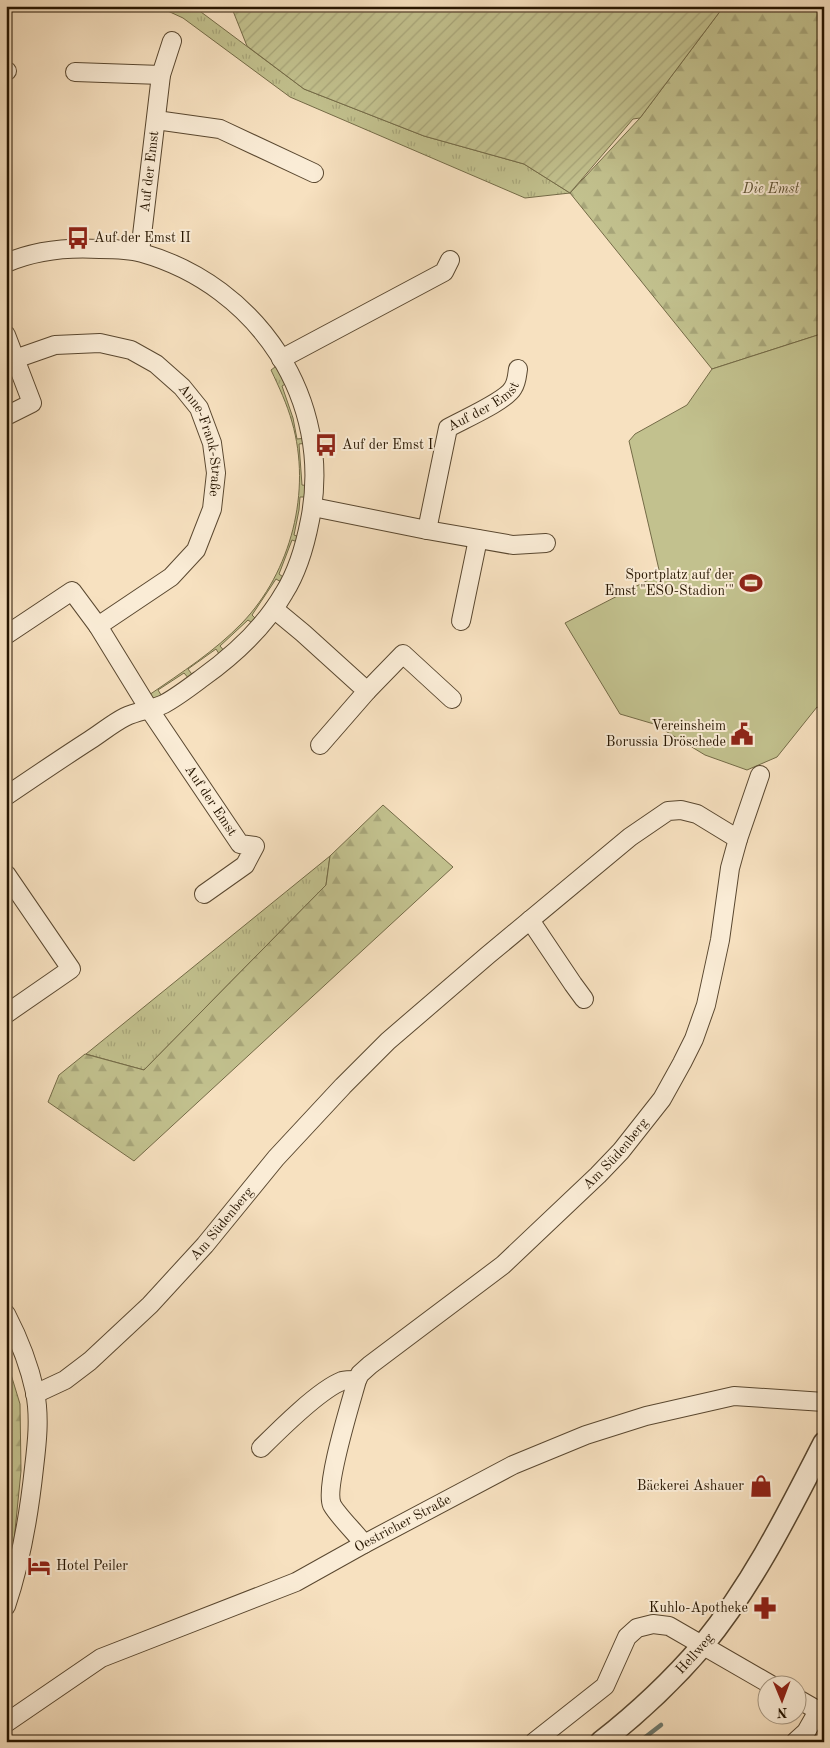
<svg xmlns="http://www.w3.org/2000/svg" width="830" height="1748" viewBox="0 0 830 1748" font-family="'Old Standard TT',serif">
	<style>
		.grass { fill: url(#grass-tufts); stroke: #746b47 }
		.forest { fill: url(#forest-firs); stroke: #746b47 }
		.garden { fill: url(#garden-furrows); stroke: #746b47 }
		.pitch { fill: #c2c18e; stroke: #746b47 }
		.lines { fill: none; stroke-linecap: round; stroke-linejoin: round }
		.stream { stroke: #6e796d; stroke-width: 4.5 }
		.minor-casing { stroke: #5a4830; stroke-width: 20 }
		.tertiary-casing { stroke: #5a4830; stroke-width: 24 }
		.minor { stroke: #faecd6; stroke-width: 18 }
		.tertiary { stroke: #faecd6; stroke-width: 21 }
		.labels { text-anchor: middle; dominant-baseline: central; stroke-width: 4; stroke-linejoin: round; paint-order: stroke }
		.street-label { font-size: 14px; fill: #261500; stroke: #faecd6 }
		.park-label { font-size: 14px; font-style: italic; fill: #5d5132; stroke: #faecd6 }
		.poi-label { font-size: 14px; fill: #261500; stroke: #faecd6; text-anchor: end }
	</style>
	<defs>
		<pattern id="grass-tufts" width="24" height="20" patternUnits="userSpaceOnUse" patternTransform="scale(1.25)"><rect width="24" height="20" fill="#c2c18e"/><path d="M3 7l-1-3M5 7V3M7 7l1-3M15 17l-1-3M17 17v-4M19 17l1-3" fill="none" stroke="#a7a579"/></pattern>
		<pattern id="forest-firs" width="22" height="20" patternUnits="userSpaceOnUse" patternTransform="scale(1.25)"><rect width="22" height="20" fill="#c2c18e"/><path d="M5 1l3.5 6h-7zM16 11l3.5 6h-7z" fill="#a7a579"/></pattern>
		<pattern id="garden-furrows" width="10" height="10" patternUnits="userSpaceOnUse" patternTransform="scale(1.25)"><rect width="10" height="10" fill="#c2c18e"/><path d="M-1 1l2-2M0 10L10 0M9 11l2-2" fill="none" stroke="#a7a579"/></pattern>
	</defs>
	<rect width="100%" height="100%" fill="#f7e1c0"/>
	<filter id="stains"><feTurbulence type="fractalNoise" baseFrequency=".004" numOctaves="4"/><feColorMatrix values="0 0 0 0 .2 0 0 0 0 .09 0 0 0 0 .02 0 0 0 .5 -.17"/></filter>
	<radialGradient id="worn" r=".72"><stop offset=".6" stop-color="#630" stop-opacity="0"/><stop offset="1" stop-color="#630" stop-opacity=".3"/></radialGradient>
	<g class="grass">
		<polygon points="157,6 193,6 304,89 424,136 524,164 570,193 525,198 290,97 183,18"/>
		<path d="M 279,364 L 289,382 L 282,386 L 293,418 L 297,439 L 307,438 L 308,443 L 299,444 L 302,485 L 310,486 L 309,497 L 300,497 L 299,510 L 294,535 L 302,538 L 300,543 L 292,540 L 279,574 L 286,579 L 283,583 L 276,579 L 252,615 L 258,621 L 255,625 L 248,620 L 220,646 L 226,653 L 221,657 L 216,649 L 188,669 L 194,677 L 190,680 L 184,673 L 158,690 L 163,698 L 154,699 L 149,695 C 181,673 215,651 242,623 C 291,572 312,491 292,422 C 287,404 279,387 271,370 Z"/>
		<polygon points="330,856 326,885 144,1070 86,1054"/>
	</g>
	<g class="forest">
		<polygon points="724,6 824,6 824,333 712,369 570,193 640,118"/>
		<polygon points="383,805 453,867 134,1161 48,1102 59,1075 85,1054 144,1070 326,885 330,856"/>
		<polygon points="6,1358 20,1404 21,1471 14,1541 6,1570"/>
	</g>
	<polygon class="garden" points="231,6 724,6 640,118 633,119 570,193 524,164 424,136 304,89 247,46"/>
	<polygon class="pitch" points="824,333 824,711 817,707 777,757 747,770 705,755 654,724 620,714 565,623 660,574 629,441 635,434 687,405 712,369"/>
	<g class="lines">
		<polyline class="stream" points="639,1742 661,1725"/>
		<defs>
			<g id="minor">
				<polyline points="6,71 7,71"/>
				<polyline points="75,72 161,75"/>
				<polyline points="156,120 220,129 314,173"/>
				<path id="s1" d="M 140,252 L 161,75 L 172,41"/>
				<path d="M 6,263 C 36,250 68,247 100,249 C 114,249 129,249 142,253 C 258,286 334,400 310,520 C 305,546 298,571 284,593 C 264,628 234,655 202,678 C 190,687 177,697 164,704 C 151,710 137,711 125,717 C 113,723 101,733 90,740 C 62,758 34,777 6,796"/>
				<polyline points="6,335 32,403 6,416"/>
				<path id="s2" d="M 15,359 L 55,345 L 100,343 L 131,350 L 156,364 L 182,387 L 199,408 L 212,443 L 216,473 L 212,509 L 196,550 L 171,577 L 98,626 L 149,709 L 240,844 L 255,846 L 245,865 L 204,894"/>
				<polyline points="281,359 444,272 450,260"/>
				<polyline points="313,507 427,530 513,545 546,543"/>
				<path id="s3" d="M 427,530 L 448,428 C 462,420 506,401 513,388 C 517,382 517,375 518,369"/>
				<polyline points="274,609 303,633 367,691 320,745"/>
				<polyline points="461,621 478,539"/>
				<polyline points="6,635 72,591 98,626"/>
				<polyline points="367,691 403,654 452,699"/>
				<polyline points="6,874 71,969 6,1014"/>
				<polyline points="530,920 573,984 584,999"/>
				<path d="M 6,1314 C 19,1339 29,1364 35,1392 C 40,1417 37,1443 34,1468 C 29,1515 21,1562 6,1606"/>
				<path id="s4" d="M 35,1394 L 65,1380 L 90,1361 L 150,1305 L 205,1245 L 276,1158 L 343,1086 L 388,1041 L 488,955 L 630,837 L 668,811 L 681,810 L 697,814 L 738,839"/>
				<path d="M 261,1448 C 279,1430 319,1390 342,1381 C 346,1380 352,1380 357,1380"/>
				<path id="s5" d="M 364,1544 C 356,1533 338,1516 332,1505 C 324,1487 351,1402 357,1380 L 360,1374 L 370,1365 L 503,1265 L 598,1175 L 621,1151 L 662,1099 L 682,1063 L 694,1039 L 706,1005 L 720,940 L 730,868 L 738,839 L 760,775"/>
				<polyline points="798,1699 824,1714"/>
				<path id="s6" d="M 6,1723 L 101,1658 L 296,1582 L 364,1544 L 513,1465 L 586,1435 L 646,1416 L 734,1396 L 824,1402"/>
				<polyline points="534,1742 605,1686 627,1637 637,1628 653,1624 669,1626 773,1686"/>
				<polyline points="795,1742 806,1732 818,1711"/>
			</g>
			<g id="tertiary">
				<path id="s7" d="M 601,1742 C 638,1713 673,1680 703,1645 C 753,1584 788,1513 824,1443"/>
			</g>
		</defs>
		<use href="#minor" class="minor-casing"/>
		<use href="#tertiary" class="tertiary-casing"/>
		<use href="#minor" class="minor"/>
		<use href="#tertiary" class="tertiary"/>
	</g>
	<defs>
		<symbol id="bus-bare" viewBox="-9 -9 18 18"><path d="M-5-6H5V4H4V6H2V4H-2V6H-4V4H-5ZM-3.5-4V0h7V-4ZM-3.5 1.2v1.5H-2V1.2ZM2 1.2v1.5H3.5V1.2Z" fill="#8f2418" stroke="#faecd6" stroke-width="2.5" paint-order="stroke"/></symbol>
		<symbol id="stadium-bare" viewBox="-9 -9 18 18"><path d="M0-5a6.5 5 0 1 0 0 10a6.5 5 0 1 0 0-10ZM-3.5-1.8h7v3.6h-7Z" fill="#8f2418" stroke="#faecd6" stroke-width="2.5" paint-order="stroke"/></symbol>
		<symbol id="civic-bare" viewBox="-9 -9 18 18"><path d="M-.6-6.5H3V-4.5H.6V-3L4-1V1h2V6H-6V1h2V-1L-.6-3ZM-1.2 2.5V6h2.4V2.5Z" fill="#8f2418" stroke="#faecd6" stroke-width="2.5" paint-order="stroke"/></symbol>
		<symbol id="shop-bare" viewBox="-9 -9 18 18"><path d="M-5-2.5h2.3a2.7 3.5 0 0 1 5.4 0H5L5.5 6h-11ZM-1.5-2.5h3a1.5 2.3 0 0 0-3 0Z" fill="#8f2418" stroke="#faecd6" stroke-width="2.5" paint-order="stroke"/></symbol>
		<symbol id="hotel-bare" viewBox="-9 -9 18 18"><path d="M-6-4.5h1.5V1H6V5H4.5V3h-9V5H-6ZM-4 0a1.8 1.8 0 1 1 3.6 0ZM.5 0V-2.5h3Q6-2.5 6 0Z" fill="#8f2418" stroke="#faecd6" stroke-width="2.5" paint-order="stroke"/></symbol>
		<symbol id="pharmacy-bare" viewBox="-9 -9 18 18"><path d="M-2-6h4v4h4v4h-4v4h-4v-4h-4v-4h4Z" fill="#8f2418" stroke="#faecd6" stroke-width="2.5" paint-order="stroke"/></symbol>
	</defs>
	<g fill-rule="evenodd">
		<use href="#bus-bare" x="62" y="222" width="32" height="32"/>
		<use href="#bus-bare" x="310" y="429" width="32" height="32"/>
		<use href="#stadium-bare" x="735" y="567" width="32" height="32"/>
		<use href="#civic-bare" x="726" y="718" width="32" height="32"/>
		<use href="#shop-bare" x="745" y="1470" width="32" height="32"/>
		<use href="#hotel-bare" x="23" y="1550" width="32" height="32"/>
		<use href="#pharmacy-bare" x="749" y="1592" width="32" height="32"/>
	</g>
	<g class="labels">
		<g class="street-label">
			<text stroke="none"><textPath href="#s1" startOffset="81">Auf der Emst</textPath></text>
			<text stroke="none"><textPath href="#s3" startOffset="146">Auf der Emst</textPath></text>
			<text stroke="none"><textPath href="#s2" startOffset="241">Anne-Frank-Straße</textPath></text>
			<text stroke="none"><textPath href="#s2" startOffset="690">Auf der Emst</textPath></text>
			<text stroke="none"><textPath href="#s5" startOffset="524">Am Südenberg</textPath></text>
			<text stroke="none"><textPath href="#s4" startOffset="255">Am Südenberg</textPath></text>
			<text stroke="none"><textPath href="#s6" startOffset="446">Oestricher Straße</textPath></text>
			<text stroke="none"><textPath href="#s7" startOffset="129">Hellweg</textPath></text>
		</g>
		<g class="park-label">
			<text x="771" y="189">Die Emst</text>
		</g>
		<g class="poi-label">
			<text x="94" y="238" text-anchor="start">Auf der Emst II</text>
			<text x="342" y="445" text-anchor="start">Auf der Emst I</text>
			<text x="734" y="575">Sportplatz auf der<tspan x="734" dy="16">Emst "ESO-Stadion'"</tspan></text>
			<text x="726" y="726">Vereinsheim<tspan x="726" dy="16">Borussia Dröschede</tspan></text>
			<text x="744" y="1486">Bäckerei Ashauer</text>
			<text x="56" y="1566" text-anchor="start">Hotel Peiler</text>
			<text x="748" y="1608">Kuhlo-Apotheke</text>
		</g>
	</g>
	<rect width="830" height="1748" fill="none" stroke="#f7e1c0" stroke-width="25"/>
	<rect x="8" y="8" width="815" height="1733" fill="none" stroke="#261500" stroke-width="2.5"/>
	<rect x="12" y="12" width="805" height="1723" fill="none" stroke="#261500"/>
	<g transform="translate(782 1700) rotate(179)"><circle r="24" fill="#faecd6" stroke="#a59680"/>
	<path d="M0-4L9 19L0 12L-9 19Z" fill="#8f2418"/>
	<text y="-8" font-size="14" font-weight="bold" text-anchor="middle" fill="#261500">N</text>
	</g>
	<rect width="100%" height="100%" filter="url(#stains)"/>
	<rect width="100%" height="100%" fill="url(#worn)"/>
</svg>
